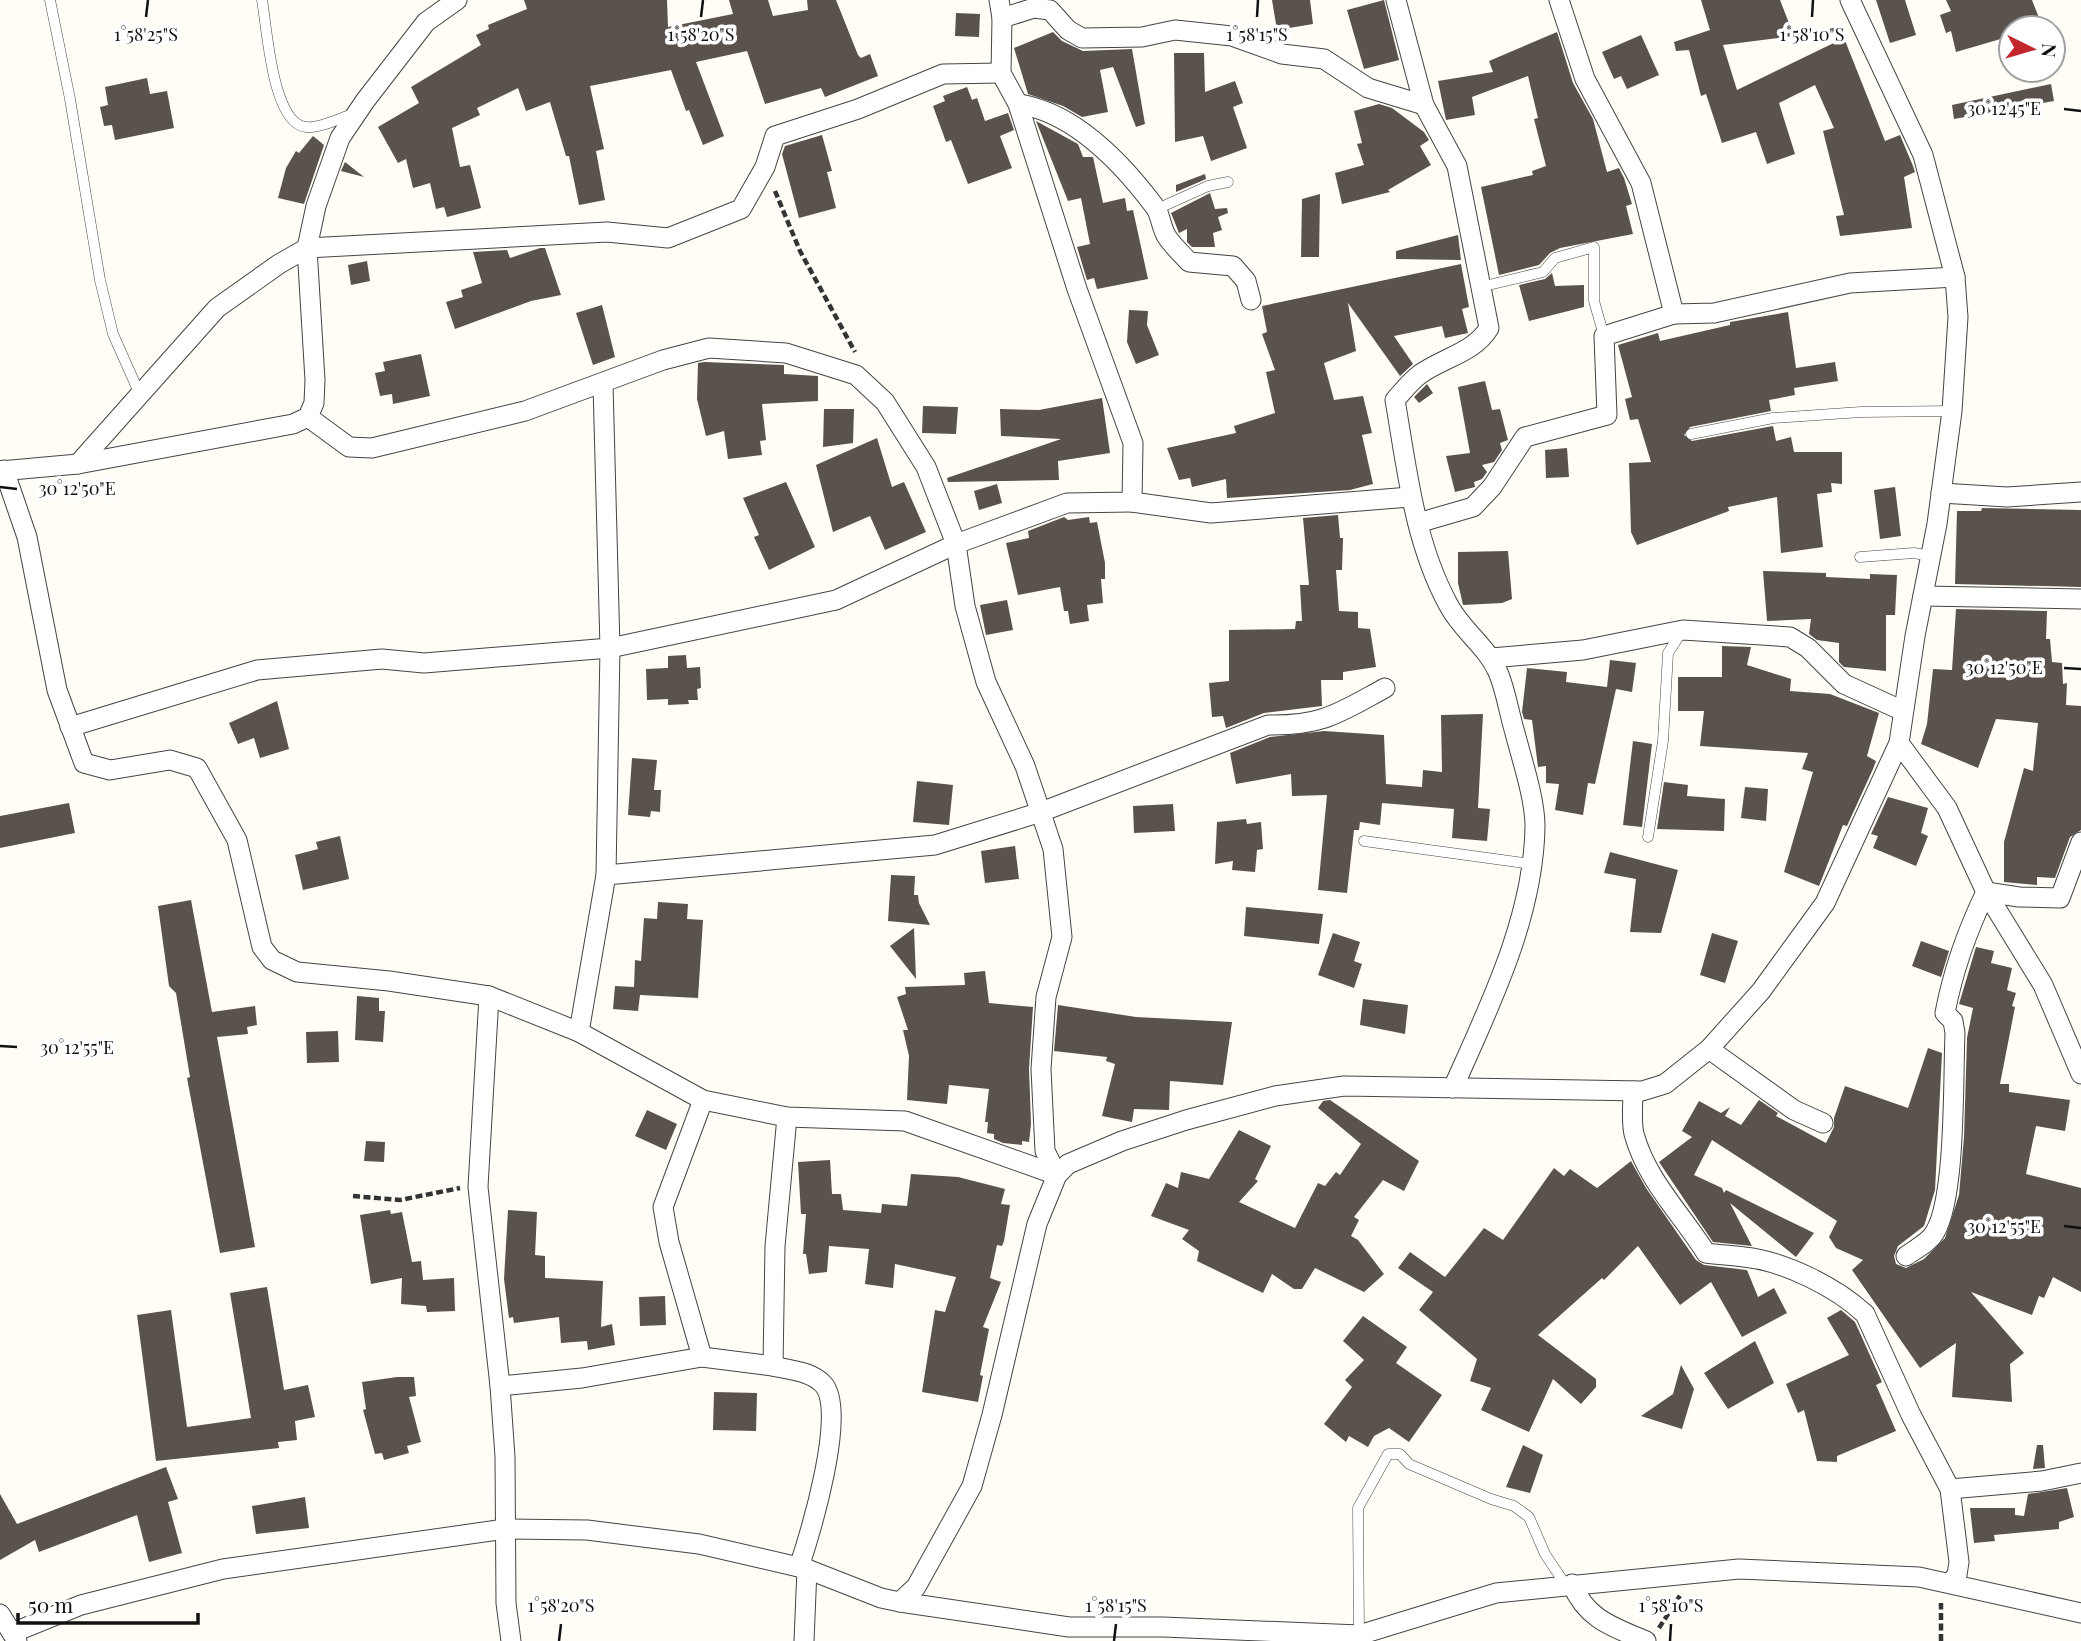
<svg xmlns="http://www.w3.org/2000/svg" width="2081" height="1641" viewBox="0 0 2081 1641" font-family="'Playfair Display',serif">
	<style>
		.building { fill: #5a524d }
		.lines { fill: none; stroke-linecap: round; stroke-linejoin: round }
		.service-casing { stroke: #444; stroke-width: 11 }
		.minor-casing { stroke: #444; stroke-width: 21 }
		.path { stroke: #333; stroke-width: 4.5; stroke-dasharray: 7 3.5; stroke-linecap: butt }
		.service { stroke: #fff; stroke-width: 10 }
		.minor { stroke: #fff; stroke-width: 19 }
		.ticks { fill: none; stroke: #111; stroke-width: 2.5 }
		.ticks-label { font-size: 18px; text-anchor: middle; fill: #111; stroke: #fff; stroke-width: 7; stroke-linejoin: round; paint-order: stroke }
	</style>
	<rect width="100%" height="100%" fill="#fffdf5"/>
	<g class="building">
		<polygon points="524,0 667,0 668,27 733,14 729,0 768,0 773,16 808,10 807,0 836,0 858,55 861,58 870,54 878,76 825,97 821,88 765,104 747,51 696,62 724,136 703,145 689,110 686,111 671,70 590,86 604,149 596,151 605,200 579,205 569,156 566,156 550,102 526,111 518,88 477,108 480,115 452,128 460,167 470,165 481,208 447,217 444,207 436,209 430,183 413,188 406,159 398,163 378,127 419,103 411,87 481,45 476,35 489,29 488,25 527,9"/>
		<polygon points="1272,0 1310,0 1313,24 1277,30"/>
		<polygon points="1384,0 1399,60 1364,69 1347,10"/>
		<polygon points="1701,0 1780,0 1794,36 1723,45 1737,90 1844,38 1885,141 1900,135 1913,166 1915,172 1904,177 1912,228 1840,236 1836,216 1844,215 1823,131 1834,128 1815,85 1779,103 1795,154 1767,164 1756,132 1722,143 1706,94 1701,96 1689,50 1676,51 1674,42 1710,30"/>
		<polygon points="1876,0 1905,0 1916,35 1890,43"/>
		<polygon points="1946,0 2032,0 2043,28 2011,28 2011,36 1956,52 1951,31 1946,33 1940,15 1951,11"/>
		<polygon points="956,13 980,14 979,37 955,36"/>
		<polygon points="1053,32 1062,41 1083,51 1132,49 1145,124 1136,127 1113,67 1100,70 1108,112 1082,117 1063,106 1028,94 1014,48"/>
		<polygon points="1557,32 1573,83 1593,119 1607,172 1619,168 1624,178 1632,204 1626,206 1633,234 1560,248 1550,253 1539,265 1499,275 1481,187 1533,175 1532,171 1546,166 1534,119 1538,118 1528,76 1472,97 1475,115 1446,120 1438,81 1493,72 1489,61"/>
		<polygon points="1641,35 1659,75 1627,89 1621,76 1614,79 1602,52"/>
		<polygon points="1174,53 1204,53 1205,92 1235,81 1243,103 1233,107 1247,148 1211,161 1203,136 1175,142"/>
		<polygon points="147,78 150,94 167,91 174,128 115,140 112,125 104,126 100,107 108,105 105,87"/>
		<polygon points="2051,84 2054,101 1954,119 1952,105"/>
		<polygon points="967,87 972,100 977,98 985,121 1008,113 1014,130 1000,136 1012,168 968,184 951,140 946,142 933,106 945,101 943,96"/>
		<polygon points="1379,104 1392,108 1424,132 1429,140 1420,146 1431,165 1388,190 1390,192 1342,204 1335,173 1364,165 1357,144 1362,143 1354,111"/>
		<polygon points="1036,121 1078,144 1083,157 1093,157 1103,203 1125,198 1127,211 1133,210 1148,279 1097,289 1094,278 1087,280 1077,247 1090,244 1081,198 1068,201"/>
		<polygon points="822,135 832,171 827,172 836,208 799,218 782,154 785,146"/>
		<polygon points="313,136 324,145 304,204 278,198 286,168 296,151 299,153"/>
		<polygon points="345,162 364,177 341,171"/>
		<polygon points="1205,174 1206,179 1176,192 1176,185"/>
		<polygon points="1210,193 1215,209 1227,208 1228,213 1218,217 1222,230 1213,233 1215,247 1192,247 1187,242 1187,229 1179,233 1171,213"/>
		<polygon points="1320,194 1319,257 1301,257 1302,199"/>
		<polygon points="1458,235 1461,260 1396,259 1396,251"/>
		<polygon points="540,248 545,248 561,295 531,301 455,329 446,302 463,297 461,290 482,283 473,252 507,250 510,258"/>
		<polygon points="367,261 370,281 351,285 348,265"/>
		<polygon points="1461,264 1469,307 1462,309 1468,333 1445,338 1442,326 1394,336 1413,364 1400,376 1348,303 1356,351 1324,363 1334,400 1363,396 1372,433 1362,435 1373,484 1350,490 1227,498 1226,479 1192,487 1190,478 1179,480 1167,448 1236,433 1234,426 1275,413 1266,372 1275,370 1262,334 1267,332 1262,306"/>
		<polygon points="1552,273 1555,286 1584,285 1584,307 1529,321 1519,285 1545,279"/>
		<polygon points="602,305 615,357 593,365 576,313"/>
		<polygon points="1129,310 1148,311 1147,325 1159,355 1136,364 1127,342"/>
		<polygon points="1788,312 1796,368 1835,362 1838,381 1794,388 1795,395 1769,400 1771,411 1690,427 1684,435 1692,441 1773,426 1776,441 1791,437 1794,452 1842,452 1842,484 1831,483 1832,492 1817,494 1823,547 1781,553 1777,497 1728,507 1729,511 1637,545 1631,532 1629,463 1651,462 1638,419 1630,420 1625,399 1632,397 1618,345 1658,333 1660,341 1730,325 1730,322"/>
		<polygon points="421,354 430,396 393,404 392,394 380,396 375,373 385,371 383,362"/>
		<polygon points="704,362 784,365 784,374 818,376 818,401 762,404 766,440 760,441 762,455 728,459 724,431 706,436 697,399 698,363"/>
		<polygon points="1485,381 1492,410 1500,409 1508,440 1500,443 1502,450 1494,462 1482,465 1487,472 1482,479 1474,482 1475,487 1455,492 1446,456 1470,453 1458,387"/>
		<polygon points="1427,384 1433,393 1419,403 1414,397"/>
		<polygon points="1102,398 1110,453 1058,461 1059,480 948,482 947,478 1061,439 1001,436 1000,409 1039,410"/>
		<polygon points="923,406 958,407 956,434 922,433"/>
		<polygon points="824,409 854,409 853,443 823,447"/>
		<polygon points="877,438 892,487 904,482 926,532 885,550 870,516 833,532 816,465"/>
		<polygon points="1567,448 1569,477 1546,478 1545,450"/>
		<polygon points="786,482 815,547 769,570 754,537 759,535 743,498"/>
		<polygon points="997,484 1002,503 979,510 974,491"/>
		<polygon points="1895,487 1901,536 1880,539 1874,490"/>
		<polygon points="1982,508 2081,510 2081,587 1955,584 1957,511 1981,511"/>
		<polygon points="1338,515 1340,538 1343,538 1342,570 1336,570 1339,611 1358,612 1358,628 1370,629 1376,667 1343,672 1343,680 1321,680 1322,706 1264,713 1226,728 1223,716 1212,717 1209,683 1229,681 1229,630 1295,629 1296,621 1302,621 1300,585 1309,585 1303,518"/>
		<polygon points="1064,517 1068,520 1089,517 1090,523 1097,522 1105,563 1105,579 1101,579 1103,603 1087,605 1089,621 1070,624 1068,611 1064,611 1060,587 1018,595 1006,543 1029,538 1028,531"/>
		<polygon points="1508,551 1512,599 1502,603 1463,605 1458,583 1458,552"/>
		<polygon points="1763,571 1826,573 1826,577 1870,579 1870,574 1897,575 1895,615 1886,615 1886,671 1844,667 1839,662 1839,643 1817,640 1809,634 1811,619 1767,621"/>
		<polygon points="1007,600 1013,630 986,635 980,605"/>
		<polygon points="1956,609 2047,611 2046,639 2050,639 2052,662 2062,663 2063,684 2067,683 2066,705 2081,706 2081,830 2070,837 2055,878 2037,877 2037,885 2004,882 2004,842 2024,768 2033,771 2038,723 1996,719 1978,768 1921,744 1927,724 1933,669 1952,670"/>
		<polygon points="1722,646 1751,647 1747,665 1791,679 1790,691 1830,694 1879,713 1867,756 1876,761 1873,769 1847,826 1843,825 1819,886 1784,872 1813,772 1802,769 1808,753 1700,746 1704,711 1678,711 1678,677 1722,677"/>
		<polygon points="686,655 687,668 700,667 701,688 697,689 698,700 688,700 689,704 668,705 668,699 647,700 646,669 668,668 668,656"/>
		<polygon points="1610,660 1636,663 1632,692 1616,689 1595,784 1588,783 1583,815 1555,810 1559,784 1546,783 1546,766 1538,767 1532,720 1524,719 1522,712 1527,668 1567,672 1566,682 1607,687"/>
		<polygon points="277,701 289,749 260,758 254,738 238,744 229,723"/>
		<polygon points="1483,714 1478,808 1490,809 1487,841 1452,838 1454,809 1382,803 1380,825 1360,822 1359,830 1354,830 1347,893 1318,890 1327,795 1292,796 1291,774 1236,784 1230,753 1270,737 1324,731 1384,735 1386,784 1422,787 1423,770 1442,772 1441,715"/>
		<polygon points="1633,741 1652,744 1642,827 1623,825"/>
		<polygon points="632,758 657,760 654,790 661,790 660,812 651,811 650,817 628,815"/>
		<polygon points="917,781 953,785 949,825 913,822"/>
		<polygon points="1664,782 1688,785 1687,796 1725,799 1724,831 1657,829"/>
		<polygon points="1745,787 1768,789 1766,821 1741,818"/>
		<polygon points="1888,797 1928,808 1921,833 1928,836 1916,866 1873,848 1878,836 1871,834"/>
		<polygon points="69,803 75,833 0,848 0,816"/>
		<polygon points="1173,804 1175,831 1134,833 1133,806"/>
		<polygon points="1246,819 1247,824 1261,822 1263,849 1257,850 1255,872 1232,870 1233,861 1215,864 1217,822"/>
		<polygon points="340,836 349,879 303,890 295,855 318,849 316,842"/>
		<polygon points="1015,846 1019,879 985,883 981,851"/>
		<polygon points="1610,852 1678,870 1661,933 1630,932 1636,879 1604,873"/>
		<polygon points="891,875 915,876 914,895 918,895 919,903 930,925 888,921"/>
		<polygon points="191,900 212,1012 255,1006 257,1025 247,1027 248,1034 217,1037 255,1247 220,1253 187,1078 190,1077 176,993 169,986 158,906"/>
		<polygon points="658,902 688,904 687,919 703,920 698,998 640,995 638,1011 613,1009 615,986 634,987 635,960 641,961 644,918 657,919"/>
		<polygon points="1246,907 1323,914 1319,944 1244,936"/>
		<polygon points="914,928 916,979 890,946"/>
		<polygon points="1333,933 1360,942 1354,961 1362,964 1354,988 1318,975"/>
		<polygon points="1712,933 1738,941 1725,983 1700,975"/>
		<polygon points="1921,941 1949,951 1941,977 1912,966"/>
		<polygon points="1976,947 1994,951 1991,963 2012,968 2007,990 2016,993 2012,1006 2015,1007 2000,1084 2009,1084 2009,1092 2070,1100 2065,1131 2036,1126 2026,1174 2081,1188 2081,1292 2053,1277 2044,1298 2039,1296 2032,1315 1971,1292 2024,1353 2010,1364 2012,1402 1952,1397 1956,1343 1920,1368 1852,1270 1863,1260 1836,1248 1829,1237 1837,1221 1712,1140 1694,1175 1722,1188 1724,1193 1726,1190 1814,1233 1796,1257 1730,1203 1752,1246 1713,1242 1659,1162 1692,1137 1682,1131 1699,1101 1721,1113 1730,1107 1725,1116 1741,1125 1759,1100 1778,1113 1776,1116 1826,1143 1834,1127 1834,1118 1845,1086 1908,1108 1928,1048 1942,1053 1935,1190 1924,1226 1898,1246 1894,1256 1896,1264 1906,1268 1924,1259 1945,1238 1959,1195 1964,1137 1967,1038 1973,1008 1959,1004"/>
		<polygon points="985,971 989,1003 1033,1007 1029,1069 1031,1124 1029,1142 1022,1141 1022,1145 1003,1143 994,1139 994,1134 987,1133 988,1122 985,1122 989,1089 949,1085 947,1104 907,1100 909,1056 903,1030 908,1030 897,997 906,994 905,987 965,985 964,973"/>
		<polygon points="357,996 379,998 379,1011 385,1011 383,1042 355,1040"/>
		<polygon points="1363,999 1408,1005 1405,1034 1360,1025"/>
		<polygon points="1058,1005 1136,1017 1232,1022 1223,1085 1170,1081 1169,1110 1134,1109 1132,1122 1102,1116 1115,1064 1106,1061 1107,1057 1054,1051"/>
		<polygon points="338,1031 339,1062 307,1063 306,1032"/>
		<polygon points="1330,1100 1419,1161 1404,1191 1383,1180 1354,1217 1359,1220 1351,1236 1358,1240 1384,1274 1364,1292 1315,1268 1302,1289 1294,1289 1272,1274 1263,1293 1197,1261 1199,1251 1182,1239 1189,1230 1151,1216 1166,1183 1178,1188 1181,1172 1209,1179 1239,1130 1271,1146 1255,1179 1258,1181 1239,1202 1295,1228 1318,1183 1325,1186 1336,1172 1340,1175 1361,1144 1318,1108 1323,1101"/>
		<polygon points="647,1110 677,1124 666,1150 635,1136"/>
		<polygon points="366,1141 385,1142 384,1162 364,1161"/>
		<polygon points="830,1160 832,1194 841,1194 843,1210 881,1213 882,1204 907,1206 911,1174 958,1177 1005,1189 1001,1204 1010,1205 1004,1241 1002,1246 997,1245 990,1278 1001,1282 983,1327 989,1329 980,1375 983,1376 978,1402 922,1392 935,1310 945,1312 956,1277 895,1264 893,1288 865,1284 869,1249 829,1246 827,1272 809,1274 806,1254 803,1254 806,1214 801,1214 798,1162"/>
		<polygon points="1631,1161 1646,1188 1696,1260 1704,1265 1747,1270 1758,1297 1774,1288 1787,1313 1742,1337 1711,1282 1680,1305 1638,1246 1604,1280 1602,1278 1538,1335 1596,1379 1596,1387 1581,1404 1553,1379 1529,1432 1481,1410 1491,1388 1470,1381 1477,1359 1419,1310 1433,1292 1398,1268 1410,1252 1445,1277 1484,1228 1503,1240 1554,1168 1564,1176 1570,1169 1597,1188"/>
		<polygon points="390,1210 391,1214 402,1212 412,1262 421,1261 423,1280 454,1278 455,1311 427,1312 426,1306 401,1304 402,1278 371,1284 360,1215"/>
		<polygon points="508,1210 537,1212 535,1255 545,1256 545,1278 603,1281 601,1327 612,1324 615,1345 588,1350 587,1341 561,1343 559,1317 514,1323 513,1317 509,1318 504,1279"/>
		<polygon points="267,1287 284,1390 308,1385 315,1417 295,1421 297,1440 278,1442 279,1448 156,1461 137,1315 171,1310 187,1427 251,1418 230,1293"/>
		<polygon points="665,1296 666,1325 640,1326 639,1297"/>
		<polygon points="1841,1310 1855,1322 1882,1382 1876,1385 1896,1431 1837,1456 1837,1462 1817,1461 1804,1410 1798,1413 1786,1384 1849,1355 1827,1318"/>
		<polygon points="1363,1316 1407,1347 1396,1363 1442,1395 1409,1442 1389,1428 1374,1436 1368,1447 1349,1436 1346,1442 1324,1424 1352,1387 1345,1380 1364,1360 1343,1341"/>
		<polygon points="1755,1341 1774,1383 1728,1409 1704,1373"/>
		<polygon points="1681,1365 1694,1389 1682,1429 1641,1416 1673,1394"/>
		<polygon points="397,1377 414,1377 416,1396 409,1397 421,1442 407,1446 409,1453 384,1460 382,1453 375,1454 363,1410 366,1409 362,1382"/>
		<polygon points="714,1392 757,1393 756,1431 713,1430"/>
		<polygon points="1523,1445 1543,1455 1530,1493 1506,1487"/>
		<polygon points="2037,1445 2043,1445 2045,1468 2033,1469"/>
		<polygon points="166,1467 178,1499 168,1502 182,1553 149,1562 137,1515 39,1552 35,1540 0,1560 0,1494 17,1524"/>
		<polygon points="2067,1488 2074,1517 2059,1522 2059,1529 1994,1535 1995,1541 1974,1543 1970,1508 2015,1508 2015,1515 2024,1516 2028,1494"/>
		<polygon points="305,1497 309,1528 256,1534 252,1506"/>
	</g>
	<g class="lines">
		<defs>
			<g id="service">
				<polyline points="50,0 70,99 100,280 113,334 141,397"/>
				<path d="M 262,0 C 267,27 272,124 306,127 C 319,129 340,118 353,114"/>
				<polyline points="1157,209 1208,186 1228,182"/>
				<polyline points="1480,287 1543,272 1555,258 1594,247 1594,301 1604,336"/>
				<polyline points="1691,434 1773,418 1861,412 1952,411"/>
				<polyline points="1860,557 1914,553 1930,556"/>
				<polyline points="1648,837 1663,741 1668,653 1683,630"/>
				<polyline points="1364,841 1532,864"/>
				<polyline points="1359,1635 1358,1508 1388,1454 1400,1454 1409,1464 1491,1499 1514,1506 1529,1517 1545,1554 1565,1584"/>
			</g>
			<g id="minor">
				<path d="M 1396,0 L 1424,105 L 1457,166 L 1489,328 C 1474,353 1442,358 1419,375 C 1410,382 1403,391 1395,400 C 1407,469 1414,541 1448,604 C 1461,630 1486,645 1498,672 C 1506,691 1509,713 1515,733 C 1522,760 1535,799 1535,826 C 1534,917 1489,1007 1453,1088"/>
				<polyline points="1559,0 1585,79 1641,183 1674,314"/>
				<polyline points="1002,18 1034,8 1050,10 1068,30 1082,38 1142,37 1175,30 1232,36 1282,54 1324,59 1368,88 1424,105"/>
				<path d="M 1018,104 C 1074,112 1122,163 1155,207 C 1161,215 1161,228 1167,237 C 1173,246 1182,254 1189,262 L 1233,266 L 1246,281 L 1251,300"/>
				<polyline points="308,417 349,447 372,448 525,411 663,360 709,348 786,353 856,375 885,402 926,467 956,544 965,606 986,682 1025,766 1053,849 1062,937 1046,997 1041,1069 1045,1151 1057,1175"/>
				<polyline points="78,464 217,308 279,264 307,248 607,232 668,238 741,209 765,167 775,136 858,109 943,74 1001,73"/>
				<polyline points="4,470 27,537 57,690 84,763 110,770 170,760 197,768 237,840 262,947 272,960 297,972 389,981 489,996 579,1032 703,1100 787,1117 905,1121 1057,1175"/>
				<polyline points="0,471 78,464 293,424 308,417 314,403 315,380 307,248 316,206 340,138 365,101 426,22 457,0"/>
				<polyline points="1941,493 2007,497 2081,492"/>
				<polyline points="1132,502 1211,513 1410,497"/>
				<polyline points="1418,523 1473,507 1492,487 1525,437 1607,415 1604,336 1674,314 1714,313 1850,283 1955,277"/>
				<polyline points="1923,596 2081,599"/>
				<polyline points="1491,658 1583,650 1683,630 1790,637 1808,648 1844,684 1903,711"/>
				<polyline points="70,727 257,670 382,659 424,663 610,648 836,600 956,544 1067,503 1132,502 1133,443 1077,289 1018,104 1001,73 1002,18 999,0"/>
				<polyline points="1899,743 1947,808 1986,892 2043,985 2081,1074"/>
				<path d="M 606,875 L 935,845 L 1041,812 L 1268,725 C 1323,726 1339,713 1385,688"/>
				<polyline points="489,996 478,1187 500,1386 505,1457 506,1603 511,1641"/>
				<polyline points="579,1032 606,875 610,648 603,384"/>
				<polyline points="1709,1049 1794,1110 1823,1123"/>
				<path d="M 1633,1091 C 1633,1104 1631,1121 1634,1134 C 1647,1181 1681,1213 1706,1253 C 1719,1255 1731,1255 1744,1257 C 1784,1261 1836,1287 1865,1314 L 1911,1415 L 1950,1489 L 1959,1562 L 1957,1575 L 1950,1583"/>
				<path d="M 1906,1256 C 1914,1250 1930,1242 1935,1232 C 1956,1197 1953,1078 1955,1033 L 1953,1021 L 1945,1013 C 1953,971 1967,931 1986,892 L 2019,897 L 2060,898 L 2081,842"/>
				<polyline points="702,1357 669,1242 663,1207 703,1100"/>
				<path d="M 773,1366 C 789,1370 811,1371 823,1384 C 848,1410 810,1534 799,1567"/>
				<polyline points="500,1386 582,1378 702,1357 773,1366 775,1246 787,1117"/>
				<polyline points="1950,1489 2042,1481 2081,1473"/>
				<path d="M 1572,1584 C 1586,1619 1613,1627 1646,1641"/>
				<polyline points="900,1602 1069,1627 1163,1627 1359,1635 1496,1593 1739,1569 1919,1577 2081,1613"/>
				<polyline points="0,1614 17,1641"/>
				<polyline points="12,1633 81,1605 223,1569 505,1529 587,1530 699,1544 807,1569 881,1598 900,1602 916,1587 972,1486 992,1415 1037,1224 1057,1175 1068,1164 1122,1141 1186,1120 1275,1096 1344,1086 1642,1091 1665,1084 1709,1049 1761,991 1825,903 1899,743 1915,636 1937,524 1952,411 1958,317 1955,277 1923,155 1850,0"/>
				<polyline points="804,1641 807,1569"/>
			</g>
		</defs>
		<use href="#service" class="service-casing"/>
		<use href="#minor" class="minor-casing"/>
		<g class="path">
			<polyline points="775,191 800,251 855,352"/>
			<polyline points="353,1196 400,1200 460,1188"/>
			<polyline points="1659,1628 1681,1594"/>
			<polyline points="1941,1641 1941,1603"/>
		</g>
		<use href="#service" class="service"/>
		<use href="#minor" class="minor"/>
	</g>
	<path class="ticks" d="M 146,17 L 148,0M 701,17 L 703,0M 1257,17 L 1258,0M 1812,17 L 1813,0M 2064,109 L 2081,111M 0,487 L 17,489M 2064,668 L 2081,669M 0,1046 L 17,1047M 2064,1226 L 2081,1228M 559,1641 L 561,1624M 1114,1641 L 1116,1624M 1670,1641 L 1671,1624"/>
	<g class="ticks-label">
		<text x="146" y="41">1°58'25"S</text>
		<text x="701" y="41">1°58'20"S</text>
		<text x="1257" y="41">1°58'15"S</text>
		<text x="1812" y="41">1°58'10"S</text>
		<text x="2004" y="115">30°12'45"E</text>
		<text x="77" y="495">30°12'50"E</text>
		<text x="2004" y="674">30°12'50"E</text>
		<text x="77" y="1054">30°12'55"E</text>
		<text x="2004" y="1233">30°12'55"E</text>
		<text x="561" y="1612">1°58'20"S</text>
		<text x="1116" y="1612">1°58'15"S</text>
		<text x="1671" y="1612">1°58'10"S</text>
	</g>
	<g transform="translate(2032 49) rotate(95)"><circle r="33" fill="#ffffff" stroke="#a0a0a0" stroke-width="2"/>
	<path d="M0-5L12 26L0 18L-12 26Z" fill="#c4262e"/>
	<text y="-10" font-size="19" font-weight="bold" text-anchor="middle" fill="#111111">N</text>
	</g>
	<path d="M18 1613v10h180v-10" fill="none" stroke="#111111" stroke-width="3.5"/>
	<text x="28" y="1613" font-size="21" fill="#111111" stroke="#ffffff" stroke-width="5" paint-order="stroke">50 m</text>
</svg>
